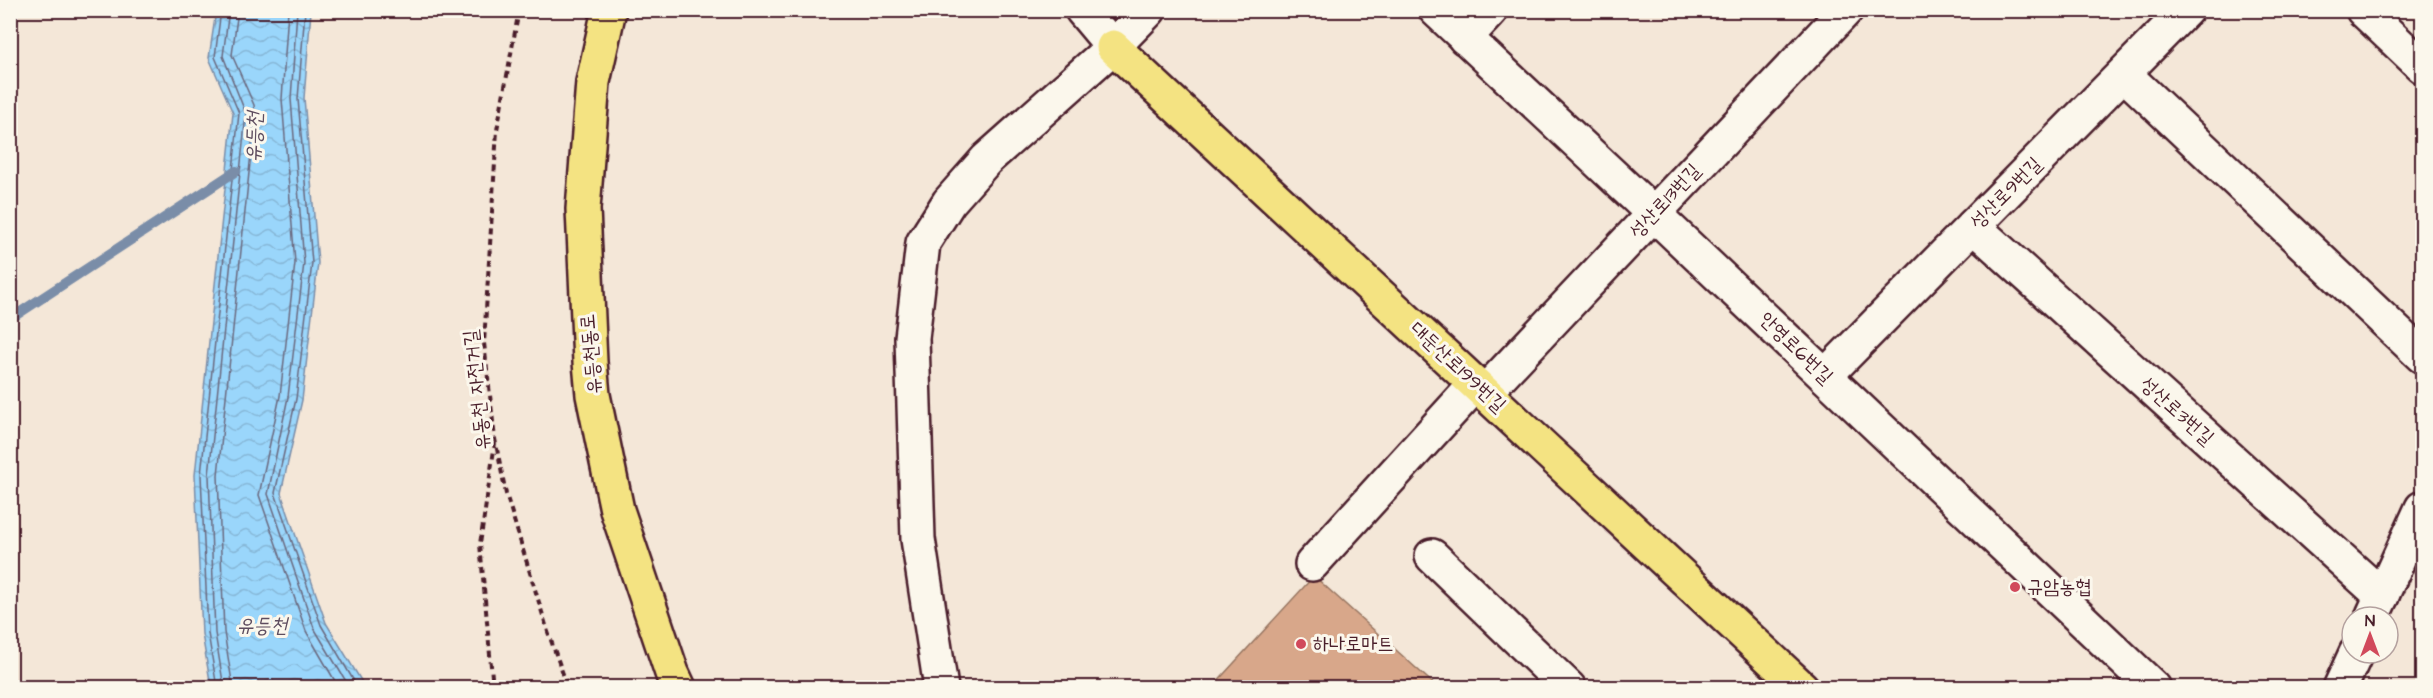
<svg xmlns="http://www.w3.org/2000/svg" width="2433" height="698" viewBox="0 0 2433 698" font-family="'Architects Daughter','Poor Story',sans-serif">
	<style>
		.water { fill: url(#water-waves); stroke: #7a8da8; stroke-width: 1.5 }
		.lines { fill: none; stroke-linecap: round; stroke-linejoin: round }
		.shore { stroke: #6a687e; stroke-width: 1.5 }
		.stream { stroke: #7a8da8; stroke-width: 10 }
		.building { fill: #d8a78a; stroke: #977561; stroke-width: 1.5 }
		.minor-casing { stroke: #4a1f2b; stroke-width: 38 }
		.major-casing { stroke: #4a1f2b; stroke-width: 38 }
		.path { stroke: #4a1f2b; stroke-width: 4; stroke-dasharray: 6 4.5; stroke-linecap: butt }
		.minor { stroke: #fbf7ec; stroke-width: 33 }
		.major { stroke: #f4e382; stroke-width: 33 }
		.poi-dot { fill: #d1495b; stroke: #fbf7ec; stroke-width: 2 }
		.labels { text-anchor: middle; dominant-baseline: central; stroke-width: 6; stroke-linejoin: round; paint-order: stroke }
		.street-label { font-size: 20px; fill: #4a1f2b; stroke: #fbf7ec }
		.poi-label { font-size: 20px; fill: #4a1f2b; stroke: #fbf7ec; text-anchor: start }
		.water-label { font-size: 21px; font-style: italic; fill: #5e4d5f; stroke: #fbf7ec }
	</style>
	<defs>
		<pattern id="water-waves" width="16" height="10" patternUnits="userSpaceOnUse" patternTransform="scale(1.5)"><rect width="16" height="10" fill="#9ad6fb"/><path d="M0 5q4-4 8 0t8 0" fill="none" stroke="#86b7d7"/></pattern>
	</defs>
	<rect width="100%" height="100%" fill="#f4e7d8"/>
	<filter id="ink" filterUnits="userSpaceOnUse"><feTurbulence type="fractalNoise" baseFrequency=".0167" numOctaves="2"/><feDisplacementMap in="SourceGraphic" scale="12" xChannelSelector="R" yChannelSelector="G"/><feConvolveMatrix kernelMatrix="1 2 1 2 8 2 1 2 1" color-interpolation-filters="sRGB"/></filter>
	<g filter="url(#ink)">
		<polygon class="water" points="216,11 311,11 304,98 318,263 302,400 281,493 326,623 365,687 211,687 202,634 195,475 233,113 209,58"/>
		<g class="lines">
			<g class="shore">
				<polyline points="288,10 282,99 295,263 280,396 259,495 306,631 339,688"/>
				<polyline points="297,10 291,99 304,263 288,397 268,494 314,628 350,688"/>
				<polyline points="305,10 298,99 312,263 296,399 275,493 321,625 358,688"/>
				<polyline points="217,688 208,633 201,475 239,113 215,57 221,10"/>
				<polyline points="224,688 215,633 209,475 246,114 223,56 229,10"/>
				<polyline points="233,688 224,632 218,475 255,114 254,105 232,55 238,10"/>
			</g>
			<polyline class="stream" points="10,319 236,171"/>
		</g>
		<polygon class="building" points="1314,576 1437,687 1212,687"/>
		<g class="lines">
			<defs>
				<g id="minor">
					<polyline points="1082,10 1113,47"/>
					<polyline points="1436,10 1654,214 2154,688"/>
					<polyline points="2363,10 2422,66"/>
					<polyline points="1465,38 1491,10"/>
					<polyline points="2124,74 2422,356"/>
					<polyline points="1973,226 2382,596"/>
					<polyline points="1825,376 2186,10"/>
					<polyline points="1485,392 1846,10"/>
					<polyline points="1432,556 1569,688"/>
					<polyline points="1312,564 1476,384"/>
					<polyline points="2373,615 2422,508"/>
					<polyline points="941,688 918,539 912,338 923,243 949,202 987,159 1113,47 1149,10"/>
					<polyline points="2340,688 2356,653"/>
				</g>
				<g id="major">
					<polyline points="609,10 593,82 583,209 590,362 593,395 617,510 672,673 679,688"/>
					<polyline points="1113,47 1802,688"/>
				</g>
			</defs>
			<use href="#minor" class="minor-casing"/>
			<use href="#major" class="major-casing"/>
			<g class="path">
				<polyline points="519,10 497,130 484,343 495,439 506,494 548,632 568,688"/>
				<polyline points="493,688 480,544 495,443"/>
			</g>
			<use href="#minor" class="minor"/>
			<use href="#major" class="major"/>
		</g>
	</g>
	<g class="poi-dot">
		<circle cx="2015" cy="587" r="6"/>
		<circle cx="1301" cy="644" r="6"/>
	</g>
	<g class="labels">
		<g class="street-label">
			<text transform="translate(2006 193) rotate(-45)">성산로9번길</text>
			<text transform="translate(1665 201) rotate(-47)">성산로13번길</text>
			<text transform="translate(1796 348) rotate(44)">안영로6번길</text>
			<text transform="translate(591 354) rotate(-95)">유등천동로</text>
			<text transform="translate(1458 367) rotate(43)">대둔산로199번길</text>
			<text transform="translate(477 390) rotate(-96)">유동천 자전거길</text>
			<text transform="translate(2177 411) rotate(42)">성산로3번길</text>
		</g>
		<g class="poi-label">
			<text x="2027" y="587">규암농협</text>
			<text x="1313" y="644">하나로마트</text>
		</g>
		<g class="water-label">
			<text transform="translate(254 137) rotate(-88)">유등천</text>
			<text x="262" y="625">유등천</text>
		</g>
	</g>
	<rect width="2433" height="698" fill="none" stroke="#fbf7ec" stroke-width="36"/>
	<rect x="18" y="18" width="2397" height="662" fill="none" stroke="#4a1f2b" stroke-width="2" filter="url(#ink)"/>
	<g transform="translate(2370 635)"><circle r="28" fill="#fbf7ec" stroke="#b4a19f" stroke-width="1.5"/>
	<path d="M0-4.5L10 22L0 15L-10 22Z" fill="#d1495b"/>
	<text y="-9" font-size="16" font-weight="bold" text-anchor="middle" fill="#4a1f2b">N</text>
	</g>
</svg>
